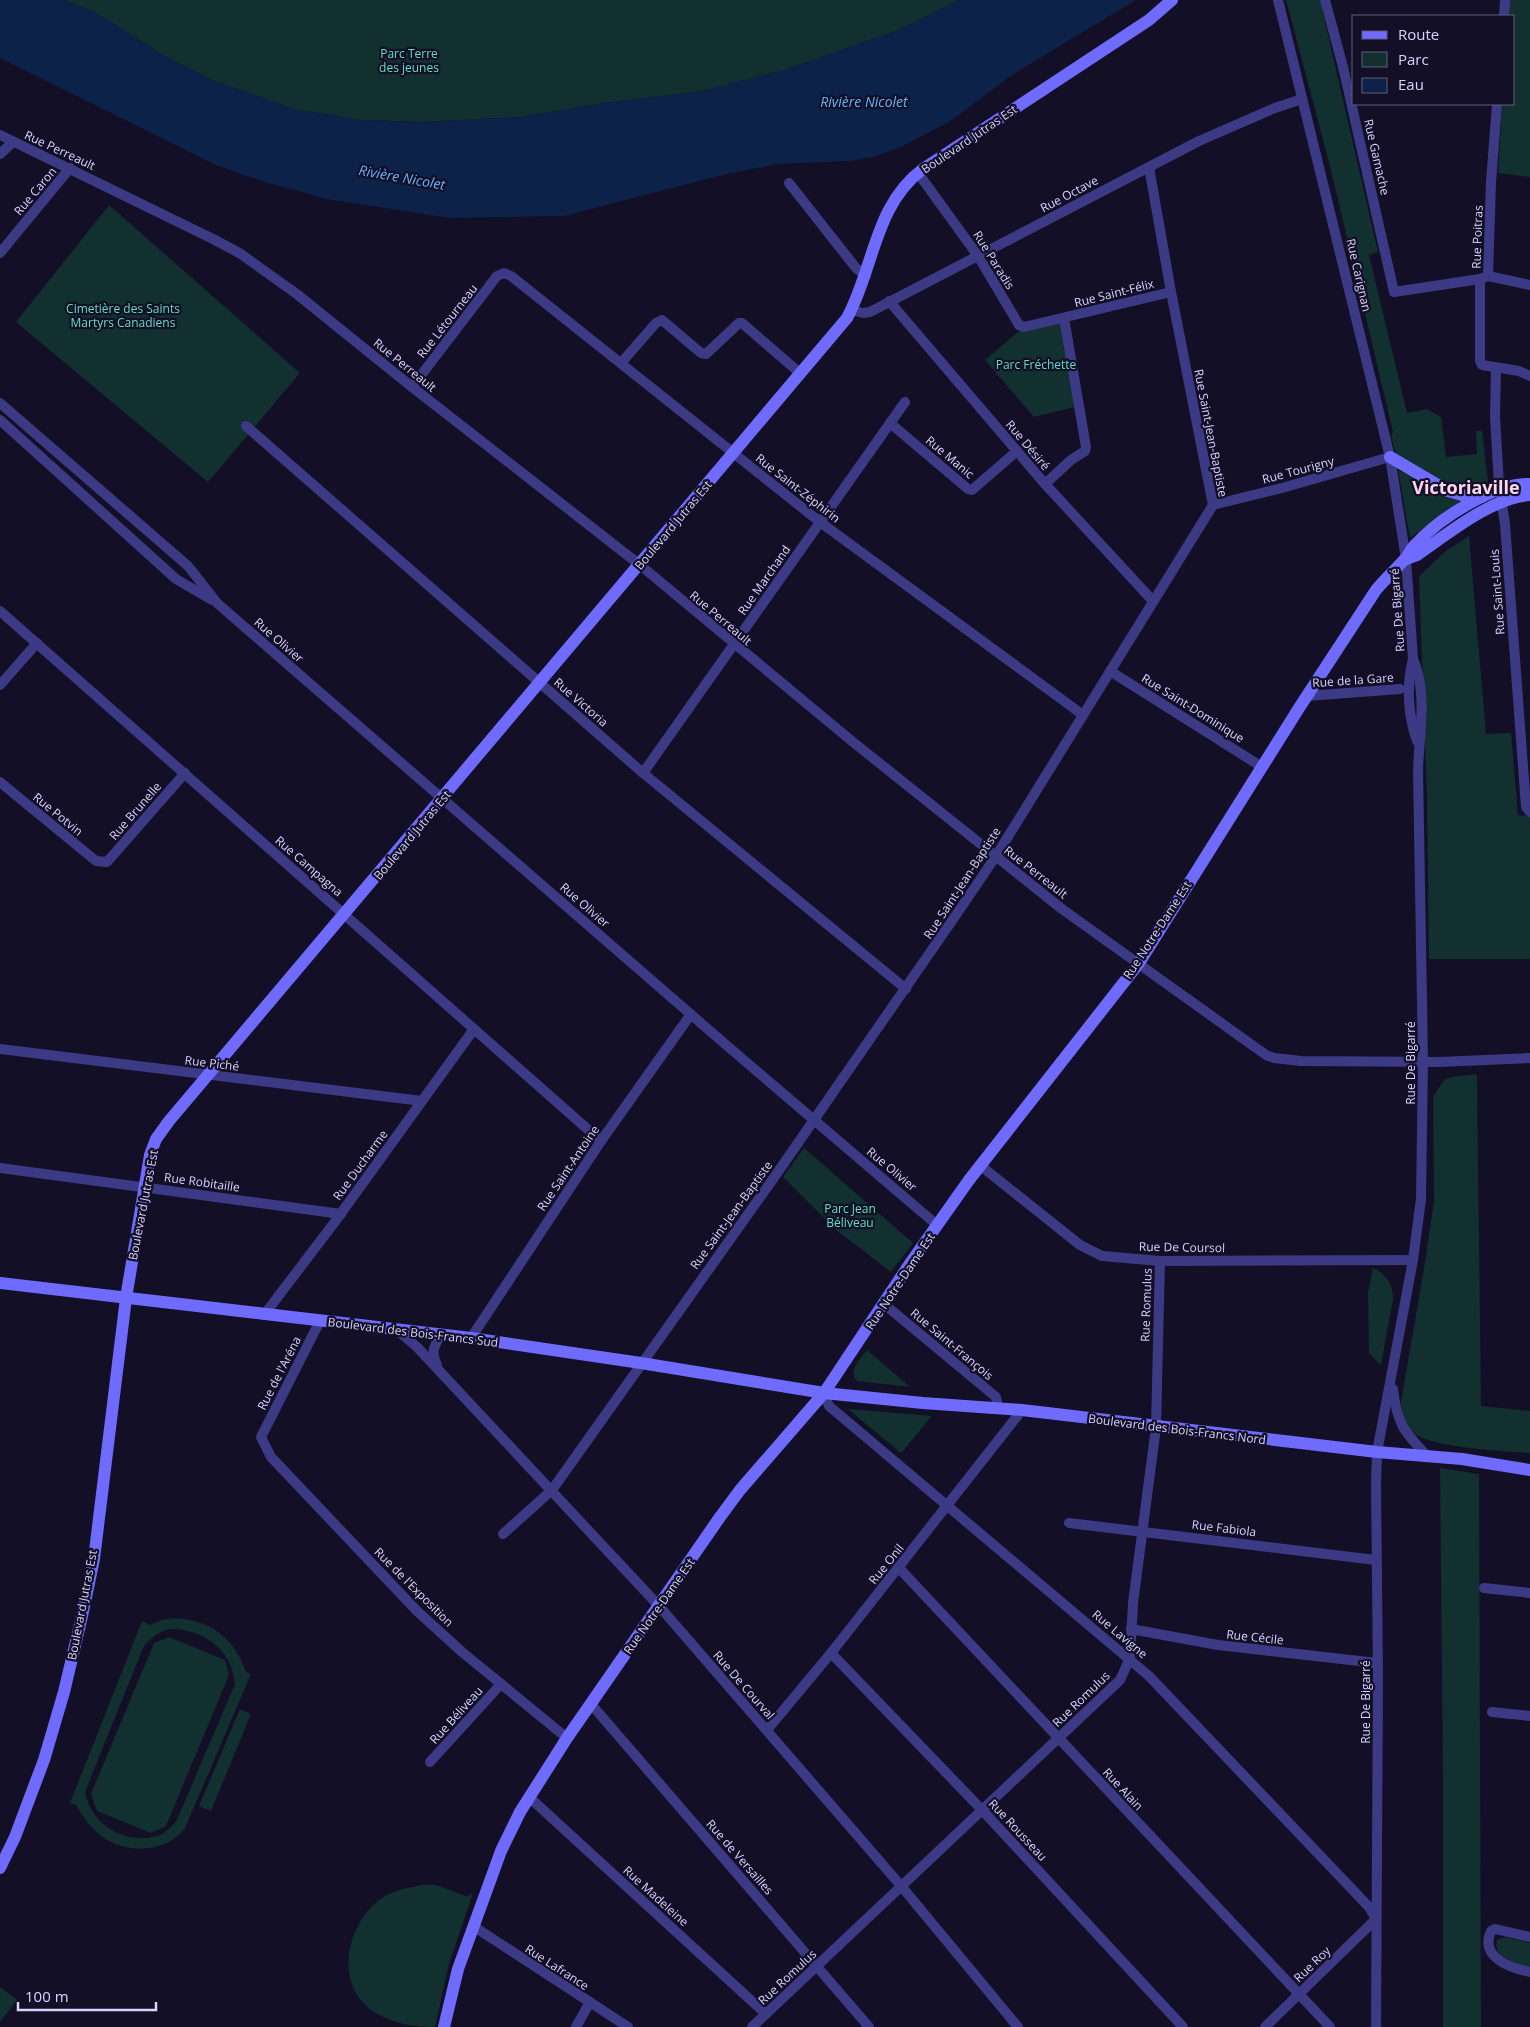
<svg xmlns="http://www.w3.org/2000/svg" width="1530" height="2027" viewBox="0 0 1530 2027" font-family="'Open Sans',sans-serif">
	<style>
		.green { fill: #12302f; fill-rule: evenodd }
		.water { fill: #0c2248 }
		.lines { fill: none; stroke-linecap: round; stroke-linejoin: round }
		.street { stroke: #3d3a85; stroke-width: 10 }
		.secondary { stroke: #6f6bff; stroke-width: 12 }
		.labels { text-anchor: middle; dominant-baseline: central; stroke-width: 4.5; stroke-linejoin: round; paint-order: stroke }
		.park-label { font-size: 12px; fill: #5fe0c0; stroke: #130f26 }
		.street-label { font-size: 12px; fill: #d9d4ff; stroke: #130f26 }
		.water-label { font-size: 14px; font-style: italic; fill: #62b6ff; stroke: #130f26 }
		.district-label { font-size: 18px; font-weight: bold; fill: #ffd6f0; stroke: #130f26 }
	</style>
	<rect width="100%" height="100%" fill="#130f26"/>
	<g class="green">
		<polygon points="64,0 959,0 899,30 781,71 703,91 604,103 520,117 423,122 359,120 294,109 214,81 165,56 94,12"/>
		<polygon points="1286,0 1320,0 1378,252 1369,255 1407,413 1427,409 1441,417 1446,457 1477,454 1476,431 1482,431 1488,481 1485,490 1475,492 1446,486 1396,454 1391,437 1393,432 1330,166"/>
		<polygon points="1508,0 1530,0 1530,177 1498,173 1502,104 1514,104 1514,16 1507,16"/>
		<polygon points="109,205 300,373 208,482 16,322"/>
		<polygon points="1064,318 1079,406 1034,417 985,360 1024,327"/>
		<polygon points="1398,470 1464,499 1410,538"/>
		<polygon points="1469,536 1486,734 1511,733 1518,815 1530,816 1530,959 1429,959 1427,798 1419,576 1446,551"/>
		<path d="M 1477,1074 L 1481,1406 L 1530,1411 L 1530,1453 C 1503,1451 1434,1448 1415,1434 C 1405,1427 1402,1413 1401,1402 L 1425,1262 L 1434,1201 L 1433,1097 L 1444,1080 L 1452,1077 Z"/>
		<polygon points="804,1148 913,1243 891,1272 836,1230 783,1177"/>
		<path d="M 1373,1268 C 1387,1274 1393,1285 1393,1299 L 1381,1365 L 1369,1353 L 1368,1292 Z"/>
		<path d="M 867,1350 L 910,1387 L 857,1381 C 847,1371 861,1359 867,1350 Z"/>
		<polygon points="848,1409 932,1416 901,1453"/>
		<polygon points="1440,1468 1479,1474 1481,2027 1443,2027 1443,1784"/>
		<path d="M 174,1618 C 211,1620 234,1638 246,1672 L 251,1674 L 185,1828 C 166,1853 129,1854 104,1838 C 91,1829 83,1817 76,1805 L 70,1803 L 142,1621 L 150,1625 L 161,1620 ZM 169,1629 C 202,1628 232,1649 235,1684 L 176,1822 C 172,1825 168,1830 164,1833 C 158,1837 149,1838 141,1838 C 114,1838 90,1819 85,1792 L 143,1648 C 150,1638 157,1633 169,1629 Z"/>
		<polygon points="169,1637 225,1660 229,1675 166,1826 151,1833 97,1811 91,1794 154,1643"/>
		<polygon points="240,1709 251,1714 211,1811 199,1806"/>
		<path d="M 422,1885 L 436,1885 L 468,1897 L 470,1893 L 472,1896 L 449,1964 L 435,2027 C 415,2027 394,2024 376,2013 C 333,1987 345,1924 382,1898 C 393,1890 408,1888 422,1885 Z"/>
		<polygon points="1505,1937 1530,1943 1530,1969 1518,1965 1499,1954 1496,1945 1497,1940"/>
		<polygon points="0,1987 17,2000 0,2022"/>
	</g>
	<polygon class="water" points="0,0 64,0 94,12 165,56 214,81 294,109 359,120 423,122 520,117 604,103 703,91 781,71 899,30 959,0 1136,0 1012,75 952,120 901,147 873,157 850,161 778,164 726,174 564,216 449,218 327,199 258,180 216,165 0,58"/>
	<g class="lines">
		<g class="street">
			<path d="M 1278,0 L 1390,457 L 1406,559 L 1413,659 C 1428,693 1419,734 1418,770 L 1423,1061 L 1421,1199 L 1413,1260 L 1377,1452 L 1376,1483 L 1378,1676 L 1376,2027"/>
			<polyline points="1325,0 1343,67 1394,292 1480,279"/>
			<polyline points="1504,16 1505,0"/>
			<polyline points="1497,104 1491,182 1488,276 1480,279 1480,361 1482,365 1519,371 1530,376"/>
			<polyline points="0,135 213,239 241,254 298,295 412,387 640,565 853,742 1062,909 1266,1055 1274,1058 1301,1061 1439,1062 1530,1058"/>
			<polyline points="0,154 13,142"/>
			<polyline points="918,173 978,256 1019,325 1024,327 1171,292"/>
			<polyline points="789,183 856,268 866,276"/>
			<polyline points="0,253 70,168"/>
			<polyline points="1488,276 1530,285"/>
			<polyline points="889,301 1045,484 1153,601"/>
			<polyline points="851,310 863,313 870,312 1199,141 1275,108 1302,99"/>
			<polyline points="621,363 656,323 662,320 701,353 706,354 739,323 742,323 801,374"/>
			<polyline points="1496,368 1495,417 1499,484 1505,524 1526,807 1530,812"/>
			<polyline points="412,387 497,276 504,273 511,276 820,522 1083,715"/>
			<polyline points="0,403 188,566 217,603 725,1044 937,1225"/>
			<polyline points="0,420 176,579 212,600"/>
			<polyline points="890,423 968,489 972,490 1017,451"/>
			<polyline points="246,426 643,773 906,989"/>
			<polyline points="1045,484 1071,460 1085,451 1086,447 1064,318"/>
			<polyline points="1213,505 1282,488 1390,457"/>
			<polyline points="0,611 601,1141"/>
			<path d="M 1413,659 C 1406,685 1408,716 1417,741"/>
			<polyline points="1110,671 1262,767"/>
			<polyline points="0,685 37,643"/>
			<polyline points="1307,696 1400,689"/>
			<polyline points="643,773 905,402"/>
			<polyline points="0,782 96,861 107,862 185,773"/>
			<polyline points="0,1049 422,1101"/>
			<polyline points="981,1166 1080,1245 1102,1256 1160,1261 1413,1260"/>
			<polyline points="0,1168 341,1214"/>
			<polyline points="884,1304 996,1397 998,1408"/>
			<polyline points="264,1315 334,1223 474,1029"/>
			<polyline points="320,1321 261,1437 271,1457 417,1611 462,1652 567,1738"/>
			<polyline points="397,1330 417,1347 659,1606 902,1887 1018,2027"/>
			<polyline points="471,1338 601,1141 691,1014"/>
			<path d="M 437,1365 C 431,1352 433,1347 441,1335"/>
			<path d="M 1393,1389 C 1397,1424 1404,1432 1428,1457"/>
			<polyline points="824,1393 829,1406 1149,1676 1369,1907 1376,1919 1265,2027"/>
			<polyline points="1069,1523 1376,1560"/>
			<polyline points="503,1534 552,1490 773,1179 956,915 996,856 1213,505 1171,292 1149,167"/>
			<polyline points="899,1568 1330,2027"/>
			<polyline points="1484,1588 1530,1593"/>
			<polyline points="1131,1629 1218,1645 1377,1663"/>
			<polyline points="831,1653 983,1811 1183,2027"/>
			<polyline points="591,1704 869,2027"/>
			<polyline points="1492,1712 1530,1716"/>
			<polyline points="767,1730 831,1653 1022,1410"/>
			<polyline points="430,1762 501,1684"/>
			<polyline points="529,1797 766,2014"/>
			<polyline points="473,1926 628,2027"/>
			<path d="M 1530,1937 L 1495,1929 L 1491,1931 C 1479,1957 1510,1968 1530,1972"/>
			<polyline points="576,2027 590,2002"/>
			<polyline points="752,2027 1120,1680 1130,1658 1133,1603 1156,1427 1160,1261"/>
		</g>
		<g class="secondary">
			<polyline points="1390,457 1448,491 1469,497 1482,497"/>
			<path d="M 1406,559 L 1417,555 C 1449,533 1491,498 1530,495"/>
			<polyline points="0,1283 471,1338 641,1363 824,1393 923,1403 1022,1410 1377,1452 1462,1459 1530,1470"/>
			<path d="M 0,1868 L 15,1837 L 44,1760 L 64,1692 L 82,1616 L 94,1559 L 126,1298 L 150,1155 L 156,1139 L 169,1121 L 847,318 C 874,269 874,205 923,169 L 1149,20 L 1172,0"/>
			<path d="M 444,2027 L 458,1969 L 501,1851 L 520,1812 L 567,1738 L 720,1517 L 740,1490 L 824,1393 L 909,1265 L 969,1180 L 1139,963 L 1299,708 L 1376,590 C 1385,579 1395,570 1405,559 C 1409,555 1411,548 1416,544 C 1440,518 1494,483 1530,484"/>
		</g>
	</g>
	<g class="labels">
		<g class="park-label">
			<text x="409" y="53">Parc Terre<tspan x="409" dy="14">des jeunes</tspan></text>
			<text x="123" y="308">Cimetière des Saints<tspan x="123" dy="14">Martyrs Canadiens</tspan></text>
			<text x="1036" y="364">Parc Fréchette</text>
			<text x="850" y="1208">Parc Jean<tspan x="850" dy="14">Béliveau</tspan></text>
		</g>
		<g class="street-label">
			<text transform="translate(969 139) rotate(-34)">Boulevard Jutras Est</text>
			<text transform="translate(60 150) rotate(25)">Rue Perreault</text>
			<text transform="translate(1377 157) rotate(77)">Rue Gamache</text>
			<text transform="translate(35 191) rotate(-50)">Rue Caron</text>
			<text transform="translate(1069 194) rotate(-28)">Rue Octave</text>
			<text transform="translate(1477 237) rotate(-88)">Rue Poitras</text>
			<text transform="translate(994 260) rotate(58)">Rue Paradis</text>
			<text transform="translate(1359 275) rotate(77)">Rue Carignan</text>
			<text transform="translate(1114 293) rotate(-14)">Rue Saint-Félix</text>
			<text transform="translate(447 321) rotate(-52)">Rue Létourneau</text>
			<text transform="translate(405 365) rotate(39)">Rue Perreault</text>
			<text transform="translate(1211 433) rotate(79)">Rue Saint-Jean-Baptiste</text>
			<text transform="translate(1028 445) rotate(50)">Rue Désiré</text>
			<text transform="translate(950 457) rotate(40)">Rue Manic</text>
			<text transform="translate(1298 470) rotate(-15)">Rue Tourigny</text>
			<text transform="translate(798 488) rotate(38)">Rue Saint-Zéphirin</text>
			<text transform="translate(673 525) rotate(-50)">Boulevard Jutras Est</text>
			<text transform="translate(764 580) rotate(-55)">Rue Marchand</text>
			<text transform="translate(1497 592) rotate(-94)">Rue Saint-Louis</text>
			<text transform="translate(1397 610) rotate(-94)">Rue De Bigarré</text>
			<text transform="translate(721 618) rotate(40)">Rue Perreault</text>
			<text transform="translate(279 640) rotate(41)">Rue Olivier</text>
			<text transform="translate(1353 680) rotate(-4)">Rue de la Gare</text>
			<text transform="translate(581 702) rotate(41)">Rue Victoria</text>
			<text transform="translate(1193 708) rotate(32)">Rue Saint-Dominique</text>
			<text transform="translate(135 811) rotate(-49)">Rue Brunelle</text>
			<text transform="translate(58 814) rotate(39)">Rue Potvin</text>
			<text transform="translate(412 835) rotate(-50)">Boulevard Jutras Est</text>
			<text transform="translate(309 866) rotate(41)">Rue Campagna</text>
			<text transform="translate(1036 872) rotate(38)">Rue Perreault</text>
			<text transform="translate(962 883) rotate(-57)">Rue Saint-Jean-Baptiste</text>
			<text transform="translate(585 905) rotate(41)">Rue Olivier</text>
			<text transform="translate(1157 930) rotate(-57)">Rue Notre-Dame Est</text>
			<text transform="translate(212 1063) rotate(7)">Rue Piché</text>
			<text transform="translate(1410 1063) rotate(-90)">Rue De Bigarré</text>
			<text transform="translate(360 1165) rotate(-54)">Rue Ducharme</text>
			<text transform="translate(568 1168) rotate(-56)">Rue Saint-Antoine</text>
			<text transform="translate(892 1169) rotate(40)">Rue Olivier</text>
			<text transform="translate(202 1182) rotate(8)">Rue Robitaille</text>
			<text transform="translate(143 1205) rotate(-79)">Boulevard Jutras Est</text>
			<text transform="translate(731 1215) rotate(-54)">Rue Saint-Jean-Baptiste</text>
			<text transform="translate(1182 1247) rotate(1)">Rue De Coursol</text>
			<text transform="translate(900 1281) rotate(-56)">Rue Notre-Dame Est</text>
			<text transform="translate(1146 1305) rotate(-88)">Rue Romulus</text>
			<text transform="translate(413 1332) rotate(7)">Boulevard des Bois-Francs Sud</text>
			<text transform="translate(952 1344) rotate(40)">Rue Saint-François</text>
			<text transform="translate(279 1373) rotate(-63)">Rue de l'Aréna</text>
			<text transform="translate(1177 1429) rotate(7)">Boulevard des Bois-Francs Nord</text>
			<text transform="translate(1224 1528) rotate(7)">Rue Fabiola</text>
			<text transform="translate(886 1564) rotate(-51)">Rue Onil</text>
			<text transform="translate(414 1587) rotate(45)">Rue de l'Exposition</text>
			<text transform="translate(82 1605) rotate(-79)">Boulevard Jutras Est</text>
			<text transform="translate(659 1606) rotate(-55)">Rue Notre-Dame Est</text>
			<text transform="translate(1120 1634) rotate(40)">Rue Lavigne</text>
			<text transform="translate(1255 1637) rotate(6)">Rue Cécile</text>
			<text transform="translate(744 1685) rotate(49)">Rue De Courval</text>
			<text transform="translate(1081 1699) rotate(-44)">Rue Romulus</text>
			<text transform="translate(1365 1702) rotate(-90)">Rue De Bigarré</text>
			<text transform="translate(456 1715) rotate(-48)">Rue Béliveau</text>
			<text transform="translate(1123 1789) rotate(47)">Rue Alain</text>
			<text transform="translate(1018 1830) rotate(47)">Rue Rousseau</text>
			<text transform="translate(740 1857) rotate(49)">Rue de Versailles</text>
			<text transform="translate(656 1896) rotate(42)">Rue Madeleine</text>
			<text transform="translate(1312 1964) rotate(-44)">Rue Roy</text>
			<text transform="translate(557 1967) rotate(33)">Rue Lafrance</text>
			<text transform="translate(787 1977) rotate(-43)">Rue Romulus</text>
		</g>
		<g class="water-label">
			<text x="864" y="101">Rivière Nicolet</text>
			<text transform="translate(402 177) rotate(10)">Rivière Nicolet</text>
		</g>
		<g class="district-label">
			<text x="1466" y="487">Victoriaville</text>
		</g>
	</g>
	<rect x="1352" y="15" width="162" height="90" fill="#130f26" stroke="#625e7d"/>
	<rect x="1362" y="31" width="25" height="8" fill="#6f6bff" stroke="#625e7d"/>
	<text x="1398" y="40" font-size="15" fill="#d9d4ff">Route</text>
	<rect x="1362" y="52" width="25" height="15" fill="#12302f" stroke="#625e7d"/>
	<text x="1398" y="65" font-size="15" fill="#d9d4ff">Parc</text>
	<rect x="1362" y="78" width="25" height="15" fill="#0c2248" stroke="#625e7d"/>
	<text x="1398" y="90" font-size="15" fill="#d9d4ff">Eau</text>
	<path d="M18 2002v8h138v-8" fill="none" stroke="#d9d4ff" stroke-width="2.5"/>
	<text x="25" y="2002" font-size="15" fill="#d9d4ff" stroke="#130f26" stroke-width="4" paint-order="stroke">100 m</text>
</svg>
